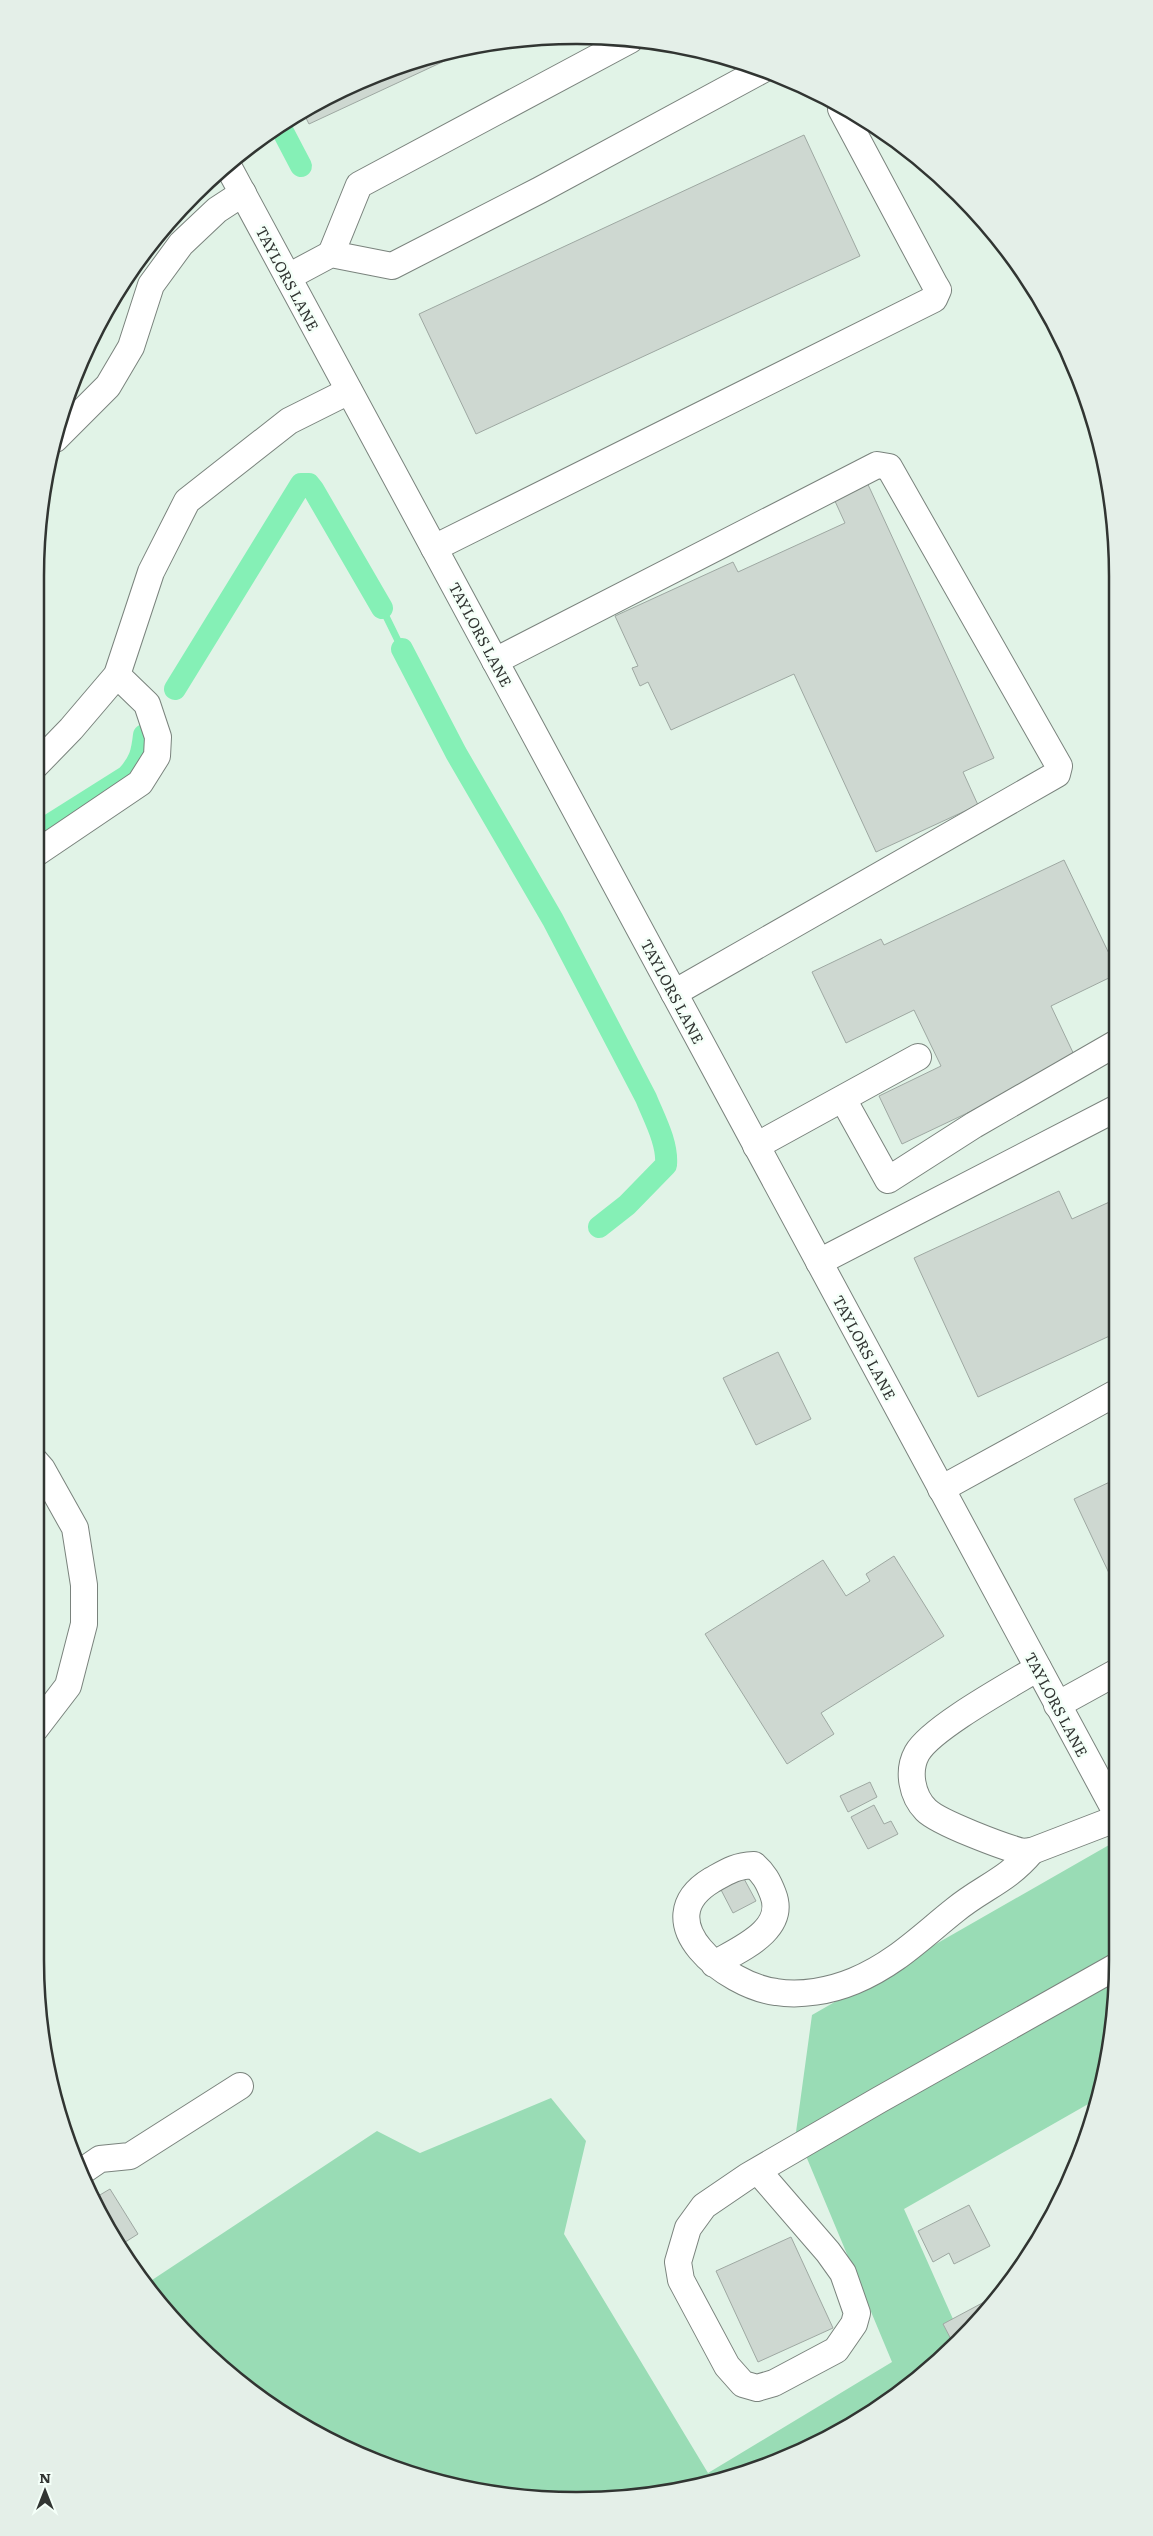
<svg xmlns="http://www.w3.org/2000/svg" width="1153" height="2536" viewBox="0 0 1153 2536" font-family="Literata,serif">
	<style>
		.built { fill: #e1f3e7 }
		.green { fill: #99dcb5 }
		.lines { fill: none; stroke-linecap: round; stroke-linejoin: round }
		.stream { stroke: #85f0b6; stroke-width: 7 }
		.canal { stroke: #85f0b6; stroke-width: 22 }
		.building { fill: #ced8d1; stroke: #9ea8a2 }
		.minor-casing { stroke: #7a837d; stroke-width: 28 }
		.minor { stroke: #fff; stroke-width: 26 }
		.labels { text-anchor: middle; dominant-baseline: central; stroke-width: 5; stroke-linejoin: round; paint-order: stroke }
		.street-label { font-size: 15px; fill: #313532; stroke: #f4fff8 }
		.rim { fill: none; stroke: #313532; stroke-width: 2.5 }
	</style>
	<rect width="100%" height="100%" fill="#f4fff8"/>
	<polygon class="built" points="576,35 682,45 783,76 906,147 1006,247 1077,369 1113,506 1118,1960 1108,2065 1077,2166 1027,2260 983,2317 906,2389 847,2429 751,2472 682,2491 576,2501 471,2491 402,2472 306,2429 247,2389 169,2316 107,2230 64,2134 45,2065 35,1959 35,576 45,471 76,370 126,276 193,194 275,126 369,76 471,45"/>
	<polygon class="green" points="1109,1845 1118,1860 1118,1960 1108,2065 1097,2099 904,2209 961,2337 906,2389 847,2429 751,2472 682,2491 576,2501 471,2491 402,2472 306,2429 247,2389 169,2316 146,2284 377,2131 420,2153 551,2098 586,2141 564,2234 708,2473 892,2362 796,2132 812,2015"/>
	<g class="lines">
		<polyline class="stream" points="382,608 402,649"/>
		<g class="canal">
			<polyline points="279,124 301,166"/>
			<path d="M 402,649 L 456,753 L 553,920 L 646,1098 C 654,1118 668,1143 666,1165 L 627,1205 L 599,1227"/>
			<polyline points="175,689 301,484 309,484 313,489 382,608"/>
			<path d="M 35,834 L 127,776 C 140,762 142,753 144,735"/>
		</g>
	</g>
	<g class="building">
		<polygon points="481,44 309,124 303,112 369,76 471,45"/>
		<polygon points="804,135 860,256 476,434 419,314"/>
		<polygon points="865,478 994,758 963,772 978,805 876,852 794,674 671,730 648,682 640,686 632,668 638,666 615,616 733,562 738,572 845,523 834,499"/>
		<polygon points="1064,860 1115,966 1115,975 1051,1006 1077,1061 902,1144 879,1096 941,1066 914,1010 846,1043 812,972 881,939 884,945"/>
		<polygon points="1059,1191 1072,1219 1116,1199 1116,1333 978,1397 914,1258"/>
		<polygon points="778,1352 811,1419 756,1445 723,1378"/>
		<polygon points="1116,1479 1117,1590 1074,1499"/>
		<polygon points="894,1556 944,1636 821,1713 834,1734 787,1764 705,1634 823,1560 846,1596 870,1581 866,1574"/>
		<polygon points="870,1782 877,1797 848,1812 840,1796"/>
		<polygon points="874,1805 884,1824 891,1821 898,1834 868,1849 851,1817"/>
		<polygon points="742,1875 756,1901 733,1913 719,1886"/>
		<polygon points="110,2189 138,2234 119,2246 107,2230 93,2199"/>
		<polygon points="969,2205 990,2246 954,2264 949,2253 933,2262 918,2231"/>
		<polygon points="791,2237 833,2328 758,2362 716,2271"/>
		<polygon points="986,2301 990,2308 954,2345 943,2324"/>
	</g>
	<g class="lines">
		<defs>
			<g id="minor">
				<polyline points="228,166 1118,1816"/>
				<polyline points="331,254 359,185 630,40"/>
				<polyline points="288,277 331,254 392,266 540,190 762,70"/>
				<polyline points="55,439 108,386 131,347 151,285 181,244 217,210 243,193"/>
				<polyline points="434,548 934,299 938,290 935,285 841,109"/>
				<polyline points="495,661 877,465 889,467 1059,766 1057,774 674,993"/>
				<polyline points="35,766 71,729 117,675 151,572 187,501 289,421 349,391"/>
				<polyline points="35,854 140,783 157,756 158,737 147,704 117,675"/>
				<polyline points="843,1099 888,1180 974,1125 1115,1044"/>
				<polyline points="756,1146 918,1057"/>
				<polyline points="819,1262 1115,1109"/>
				<polyline points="941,1489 1116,1393"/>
				<path d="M 1038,1668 C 1010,1685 931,1728 917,1753 C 907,1771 912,1796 926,1810 C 939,1823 1004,1847 1023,1852 L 1032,1851 L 1118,1818"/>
				<polyline points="1057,1705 1117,1672"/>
				<polyline points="35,1729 68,1686 84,1624 84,1585 75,1528 42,1469 35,1461"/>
				<path d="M 714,1964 C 740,1949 787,1930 773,1894 C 768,1881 764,1874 754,1865 C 735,1866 728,1871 712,1880 C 644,1921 727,1986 776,1992 C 801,1996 830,1991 854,1981 C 895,1964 921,1937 955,1910 C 983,1887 1007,1881 1032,1851"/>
				<polyline points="758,2171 828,2252 843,2273 857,2313 854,2324 836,2350 774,2383 757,2388 743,2384 727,2366 681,2280 678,2262 688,2228 704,2206 748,2176 879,2100 1117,1966"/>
				<polyline points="81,2172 100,2159 130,2156 240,2086"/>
			</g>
		</defs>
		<use href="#minor" class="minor-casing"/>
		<use href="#minor" class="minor"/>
	</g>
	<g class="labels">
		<g class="street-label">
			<text transform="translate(288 278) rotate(62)">TAYLORS LANE</text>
			<text transform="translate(481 634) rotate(62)">TAYLORS LANE</text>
			<text transform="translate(673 991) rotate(62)">TAYLORS LANE</text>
			<text transform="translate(865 1347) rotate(62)">TAYLORS LANE</text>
			<text transform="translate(1057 1704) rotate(62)">TAYLORS LANE</text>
		</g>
	</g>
	<path d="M0 0H1153V2536H0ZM576 44H577A532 532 0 0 1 1109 576V1960A532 532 0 0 1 577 2492H576A532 532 0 0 1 44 1960V576A532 532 0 0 1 576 44Z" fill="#e4efe8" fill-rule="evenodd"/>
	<path class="rim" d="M576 44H577A532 532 0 0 1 1109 576V1960A532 532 0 0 1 577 2492H576A532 532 0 0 1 44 1960V576A532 532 0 0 1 576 44Z"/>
	<g transform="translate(45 2491)" stroke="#f4fff8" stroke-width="4" paint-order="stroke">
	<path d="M0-4L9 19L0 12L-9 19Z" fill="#313532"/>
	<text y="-8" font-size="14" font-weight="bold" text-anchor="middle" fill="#313532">N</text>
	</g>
</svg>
